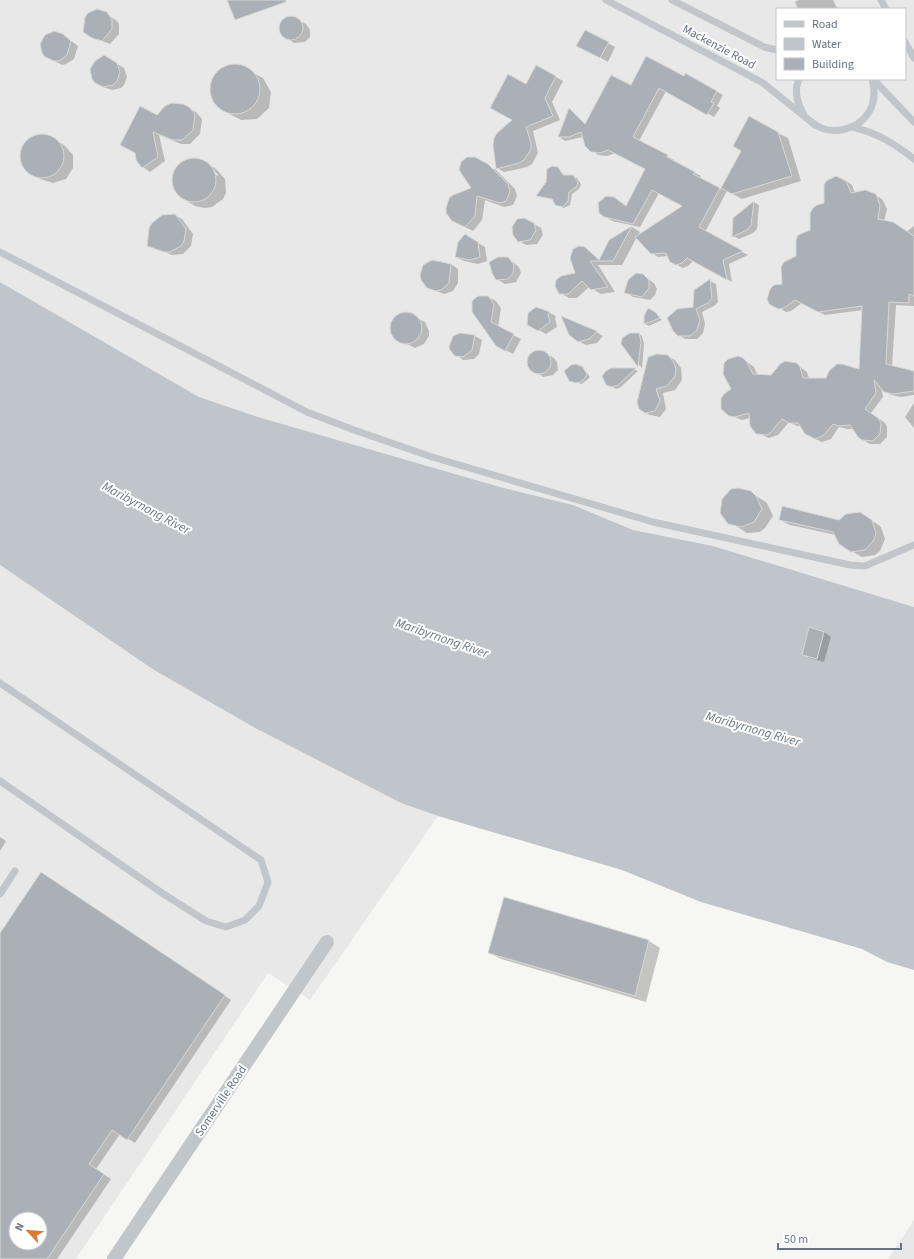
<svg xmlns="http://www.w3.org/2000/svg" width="914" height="1259" viewBox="0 0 914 1259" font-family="'Source Sans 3',sans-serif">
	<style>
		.built { fill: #e7e8e7; fill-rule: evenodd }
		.water { fill: #bfc5cb }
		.shadow { fill: #0003; fill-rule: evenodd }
		.building { fill: #abb0b7; stroke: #d8d8d6; fill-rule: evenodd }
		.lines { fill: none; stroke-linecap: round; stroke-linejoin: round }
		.service { stroke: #c2c5c9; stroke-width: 7 }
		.minor { stroke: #c2c5c9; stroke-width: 14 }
		.labels { text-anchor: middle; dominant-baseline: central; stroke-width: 4; stroke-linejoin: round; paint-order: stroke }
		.street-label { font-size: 12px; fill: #687183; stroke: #fff }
		.water-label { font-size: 13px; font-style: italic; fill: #697886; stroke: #fff }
	</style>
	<rect width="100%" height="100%" fill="#f6f7f4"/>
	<g class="built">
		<path d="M 0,0 L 914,0 L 914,607 L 713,546 L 633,530 L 573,505 L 500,487 L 258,417 L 199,397 L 0,282 ZM 777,9 L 905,9 L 905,79 L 777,79 Z"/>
		<path d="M 0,565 L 154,670 L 257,729 L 401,803 L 438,816 L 310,1000 L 268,973 L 76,1259 L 0,1259 ZM 16,1219 L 40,1219 L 40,1243 L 16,1243 Z"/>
		<polygon points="914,1220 914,1259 888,1259"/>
	</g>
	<polygon class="water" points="0,282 199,397 258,417 500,487 573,505 633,530 713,546 914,607 914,970 887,962 862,949 701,902 622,870 438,816 401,803 257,729 154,670 0,565"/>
	<g class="shadow">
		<polygon points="799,0 833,0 837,8 798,9 795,2"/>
		<polygon points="102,11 117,21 119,24 119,34 110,44 92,37"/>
		<polygon points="291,17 306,24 310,30 310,37 305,42 294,43 287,38 280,29 283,19"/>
		<polygon points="63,35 78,46 74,59 66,64 62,65 45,56"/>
		<polygon points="608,43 615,47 608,62 585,49"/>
		<polygon points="104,56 124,68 127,77 124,85 121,88 112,90 103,87"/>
		<polygon points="237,65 263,78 271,92 269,108 257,119 241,120 222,110 213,102 210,90 216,74 221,69"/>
		<polygon points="537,66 563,81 552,102 560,120 533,131 538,153 532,164 527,167 504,172 497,168 514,120"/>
		<polygon points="686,75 723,95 717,106 720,108 714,117 666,91 639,141 674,160 673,161 701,176 699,178 721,189 742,151 778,133 788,138 801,181 742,199 727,191 705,232 748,255 729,264 732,282 694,260 688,266 683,268 671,262 668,256 658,257 652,253 637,237 622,265 598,265 615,292 601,294 589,287 577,298 569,298 560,293 556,289 556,283 577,273 584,248 600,260 609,240 632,227 640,232 637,237 684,206 659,193 640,227 612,221 605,216 626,206 647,169 616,153 607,156 598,155 592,151 583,137 565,141 559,137 569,110 586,124 632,87 684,77"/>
		<polygon points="188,108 196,112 202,119 200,134 190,144 181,144 159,135 165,161 150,172 143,167 157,116"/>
		<polygon points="39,135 52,138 64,145 73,155 73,168 66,179 53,183 40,179 24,167 21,154 23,147 32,137"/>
		<polygon points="475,158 496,170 515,189 517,196 513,205 504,207 485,200 482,220 473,231 461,225 472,188"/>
		<polygon points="187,160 198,160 204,162 208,164 206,164 217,176 218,175 210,165 216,169 225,179 226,193 223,199 212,207 205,208 195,206 184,199 176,191 174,185 176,168"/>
		<polygon points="558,168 565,176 577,178 581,184 579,189 572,194 570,205 564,208 556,205 554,200 537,195"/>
		<polygon points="831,178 841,178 848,182 852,185 855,193 875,195 882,199 887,209 884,222 906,232 914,226 914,306 896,305 892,367 914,373 914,395 901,397 891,395 881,387 883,397 871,413 885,423 887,427 887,437 880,444 870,444 863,440 854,429 847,429 839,427 831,439 822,442 813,438 801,426 797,426 789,422 778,435 769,438 760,434 750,418 742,420 730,415 732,389 743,359 754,367 758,376 772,376 796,364 807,372 809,379 827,379 860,371 863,310 825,315 802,303 791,311 786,312 770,303 783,285 782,267 789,259 797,257 797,240 803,233 811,231 825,204 825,186"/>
		<polygon points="754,202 759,205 757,229 753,233 739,239 733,236"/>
		<polygon points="175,215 182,219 193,234 191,246 183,254 172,255 148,245 150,229 157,219"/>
		<polygon points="518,220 527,220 541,228 543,235 537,244 526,245 519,241"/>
		<polygon points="466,236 485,247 487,261 478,264 464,261 456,257"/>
		<polygon points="508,258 519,267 521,273 516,282 505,284 497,279"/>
		<polygon points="451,264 458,269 458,283 453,291 444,294 427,287"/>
		<polygon points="642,275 654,283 657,289 655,295 650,300 633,297 625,292"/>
		<polygon points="710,281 716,284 718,302 714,306 702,312 705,324 703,333 697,339 685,339 679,335 694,308 695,291"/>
		<polygon points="488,297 496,301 501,308 498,327 521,339 513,354 496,345 473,312"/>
		<polygon points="540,308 556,316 555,318 557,327 546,334 528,324 533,309"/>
		<polygon points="655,312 662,320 649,326 645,324 645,316"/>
		<polygon points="408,314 425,322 429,331 429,336 424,344 415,348 403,342 394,337 392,333 393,323 399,316"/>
		<polygon points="563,318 596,332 603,336 597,343 586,345 578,341"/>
		<polygon points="461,334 475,336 482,340 479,354 474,359 463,360 451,350 450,343 454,337"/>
		<polygon points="639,334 642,336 644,344 642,368 624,347"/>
		<polygon points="539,350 554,358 557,362 558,370 553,375 543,377 528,365 527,358 533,352"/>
		<polygon points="667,356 675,360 681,368 682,380 675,390 663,393 666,409 660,417 650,415 642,411"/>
		<polygon points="584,369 590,377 582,384 573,382"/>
		<polygon points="611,369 636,370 638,371 621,387 616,389 605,382 603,377"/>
		<polygon points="914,403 914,428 905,417"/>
		<polygon points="745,489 767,503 773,516 765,528 760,532 747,533 724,518 732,490"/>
		<polygon points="853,513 866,516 881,527 885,539 880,551 875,555 862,557 851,551 836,535 790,525 780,520 839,521 847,515"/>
		<polygon points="824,632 831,637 824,662 810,658 803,654"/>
		<polygon points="0,837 6,841 0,851"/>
		<path d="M 48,878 L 231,1000 L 135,1143 L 120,1134 L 96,1169 L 111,1179 L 57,1259 L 0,1259 L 0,935 ZM 16,1219 L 40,1219 L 40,1243 L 16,1243 Z"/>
		<polygon points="505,898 649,941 660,948 646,1002 501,959 490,953"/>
	</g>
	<g class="building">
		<polygon points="227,0 286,0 286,2 235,20"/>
		<polygon points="97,9 107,12 112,20 112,29 102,41 92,38 83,32 85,17 88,13"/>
		<circle cx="291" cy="28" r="12"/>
		<polygon points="585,30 609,42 600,58 576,46"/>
		<polygon points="54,31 63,34 71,41 67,55 59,61 54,61 45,57 42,53 40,44 45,35"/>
		<polygon points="104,55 117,63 120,72 117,81 113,85 103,87 95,83 92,79 90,69 95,61"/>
		<polygon points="646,56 684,76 685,73 717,91 711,102 714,103 707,115 659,88 633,137 668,155 667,157 695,172 693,174 720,188 699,227 743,251 723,260 727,280 687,258 682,263 676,265 670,262 666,253 651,254 635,237 682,206 652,190 633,224 604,217 599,213 598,203 606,196 614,197 626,206 645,169 608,150 600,153 591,152 585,146 581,132 569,137 558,137 569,108 585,124 611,75 631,85"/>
		<circle cx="235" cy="89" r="25"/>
		<polygon points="536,65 556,76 545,98 553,116 526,127 531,143 531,149 524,160 519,163 496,169 493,145 494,138 497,133 512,120 490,108 508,74 526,84"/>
		<polygon points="171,103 183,104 189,107 195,114 193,130 182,140 173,140 153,132 158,157 142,168 136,160 135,153 120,145 140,106 157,115 165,106"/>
		<polygon points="749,116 778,132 792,176 732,194 721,188 741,151 733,146"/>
		<circle cx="42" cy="156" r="22"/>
		<polygon points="467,157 475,157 488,164 508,184 510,192 506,201 500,203 477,196 475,216 465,227 452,221 446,213 446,208 449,198 453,195 471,188 459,170 461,162"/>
		<circle cx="194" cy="180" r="22"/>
		<polygon points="552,166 558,167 563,175 573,175 578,182 576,187 569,192 568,201 563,207 555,205 552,199 536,196 546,182 547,169"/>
		<polygon points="836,176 846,181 851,193 865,190 876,194 880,205 878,219 893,222 914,236 914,296 909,294 909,303 889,302 886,364 914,371 914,391 893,394 884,392 874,380 876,393 865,409 878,418 881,423 880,434 873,441 862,440 858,437 850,425 839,426 833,424 824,435 815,439 805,434 798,423 789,423 782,419 771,432 767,435 756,434 750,426 749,413 735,417 729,416 721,409 721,398 724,394 731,389 723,374 724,363 728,359 738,356 743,358 747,362 753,374 771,375 780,364 785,361 797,363 800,367 803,378 826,378 829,371 837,364 842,364 859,369 862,306 818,312 795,300 784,308 778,309 769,304 767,299 770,289 774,285 782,284 781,267 784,262 796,256 796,240 798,235 810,230 810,213 813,208 817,205 824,203 824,185 826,181"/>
		<polygon points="754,201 751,225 747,230 732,237 733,218"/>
		<polygon points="175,214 186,229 184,241 181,246 170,252 164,252 147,246 149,228 152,223 162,215"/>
		<polygon points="524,218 534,223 536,230 530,240 518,242 513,235 512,227 517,219"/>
		<polygon points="632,226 613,261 590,261 608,287 591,290 582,281 568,294 559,294 555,286 556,280 561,276 575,273 570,258 573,249 579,246 585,247 599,260 609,240"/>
		<polygon points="465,234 478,242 480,257 470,260 455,257 458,242"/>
		<polygon points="498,257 508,257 514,265 513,273 508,279 496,280 492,273 489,262"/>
		<polygon points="432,260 451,264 449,283 441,290 436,291 427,288 421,280 420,275 423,265"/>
		<polygon points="636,273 643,274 649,280 649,288 642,297 624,293 628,280"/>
		<polygon points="710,279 712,298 708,303 696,309 700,320 697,330 690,336 678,336 673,331 667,318 677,309 693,307 694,290"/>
		<polygon points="478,296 488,296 494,304 491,322 514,334 505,351 496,346 472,312 472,301"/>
		<polygon points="536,307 550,312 548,314 550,322 538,331 527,325 528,313"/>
		<polygon points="648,308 655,312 660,318 644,324 644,316"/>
		<circle cx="406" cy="328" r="16"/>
		<polygon points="561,316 597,331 589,339 578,342 569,335"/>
		<polygon points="460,333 475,335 472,350 463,357 455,356 450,350 449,347 453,336"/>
		<polygon points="630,333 639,333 641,342 638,367 621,344 622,338"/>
		<circle cx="539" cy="362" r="12"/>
		<polygon points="657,354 668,355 674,363 676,369 675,376 667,386 656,389 660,401 655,411 645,413 639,409 637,402 648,357"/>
		<polygon points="576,364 583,367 587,375 581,382 575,383 569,381 564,371 571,365"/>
		<polygon points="611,368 636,368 618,385 612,387 606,385 602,376 606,371"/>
		<polygon points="738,488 751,491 756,496 762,509 754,522 741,527 728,524 720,513 722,499 731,489"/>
		<polygon points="782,506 839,520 846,514 860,512 872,520 876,533 874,540 865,550 851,552 839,544 833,532 779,520"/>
		<polygon points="809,627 824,632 817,659 802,655"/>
		<path d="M 41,872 L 225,995 L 127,1140 L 112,1130 L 89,1164 L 104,1174 L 47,1259 L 0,1259 L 0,933 ZM 16,1219 L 40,1219 L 40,1243 L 16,1243 Z"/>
		<polygon points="504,897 649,940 635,996 488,953"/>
	</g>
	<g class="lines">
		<g class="service">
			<polyline points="606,0 763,83 815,125"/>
			<polyline points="672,0 764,47 777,50"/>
			<polyline points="881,0 886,9"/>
			<polyline points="905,42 914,58"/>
			<path d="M 799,79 C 794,90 797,103 803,113"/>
			<polyline points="873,79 914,122"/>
			<path d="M 812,122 C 829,137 857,131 869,112 C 875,102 875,90 872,79"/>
			<path d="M 852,127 C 877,133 894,143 914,159"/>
			<polyline points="0,252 307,412 354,430 432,457 653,522 850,565 865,566 914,545"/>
			<polyline points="0,683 261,860 268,882 259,906 245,920 226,927 206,921 162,893 0,781"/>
			<polyline points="0,894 15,871"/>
		</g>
		<polyline class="minor" points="114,1259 327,942"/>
	</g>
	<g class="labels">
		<g class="street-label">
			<text transform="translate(719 47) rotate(28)">Mackenzie Road</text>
			<text transform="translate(221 1101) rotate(-56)">Somerville Road</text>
		</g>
		<g class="water-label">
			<text transform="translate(146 508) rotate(28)">Maribyrnong River</text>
			<text transform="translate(442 638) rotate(19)">Maribyrnong River</text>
			<text transform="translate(753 729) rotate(16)">Maribyrnong River</text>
		</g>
	</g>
	<rect x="776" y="8" width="130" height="72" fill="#ffffff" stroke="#c3c6cd"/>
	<rect x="784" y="21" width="20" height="6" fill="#c2c5c9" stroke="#c3c6cd"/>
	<text x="812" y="28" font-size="12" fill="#687183">Road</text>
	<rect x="784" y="38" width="20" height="12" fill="#bfc5cb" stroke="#c3c6cd"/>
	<text x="812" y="48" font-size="12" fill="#687183">Water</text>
	<rect x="784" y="58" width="20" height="12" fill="#abb0b7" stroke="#c3c6cd"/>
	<text x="812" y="68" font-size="12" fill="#687183">Building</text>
	<g transform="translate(28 1231) rotate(296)"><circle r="19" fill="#ffffff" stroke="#c3c6cd"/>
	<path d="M0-3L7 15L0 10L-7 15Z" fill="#d87e33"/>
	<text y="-6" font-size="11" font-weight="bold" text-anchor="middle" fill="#687183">N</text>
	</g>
	<path d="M778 1243v6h123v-6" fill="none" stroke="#687183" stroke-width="2"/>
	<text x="784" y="1243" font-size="12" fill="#687183" stroke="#ffffff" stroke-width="3" paint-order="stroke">50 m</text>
</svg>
